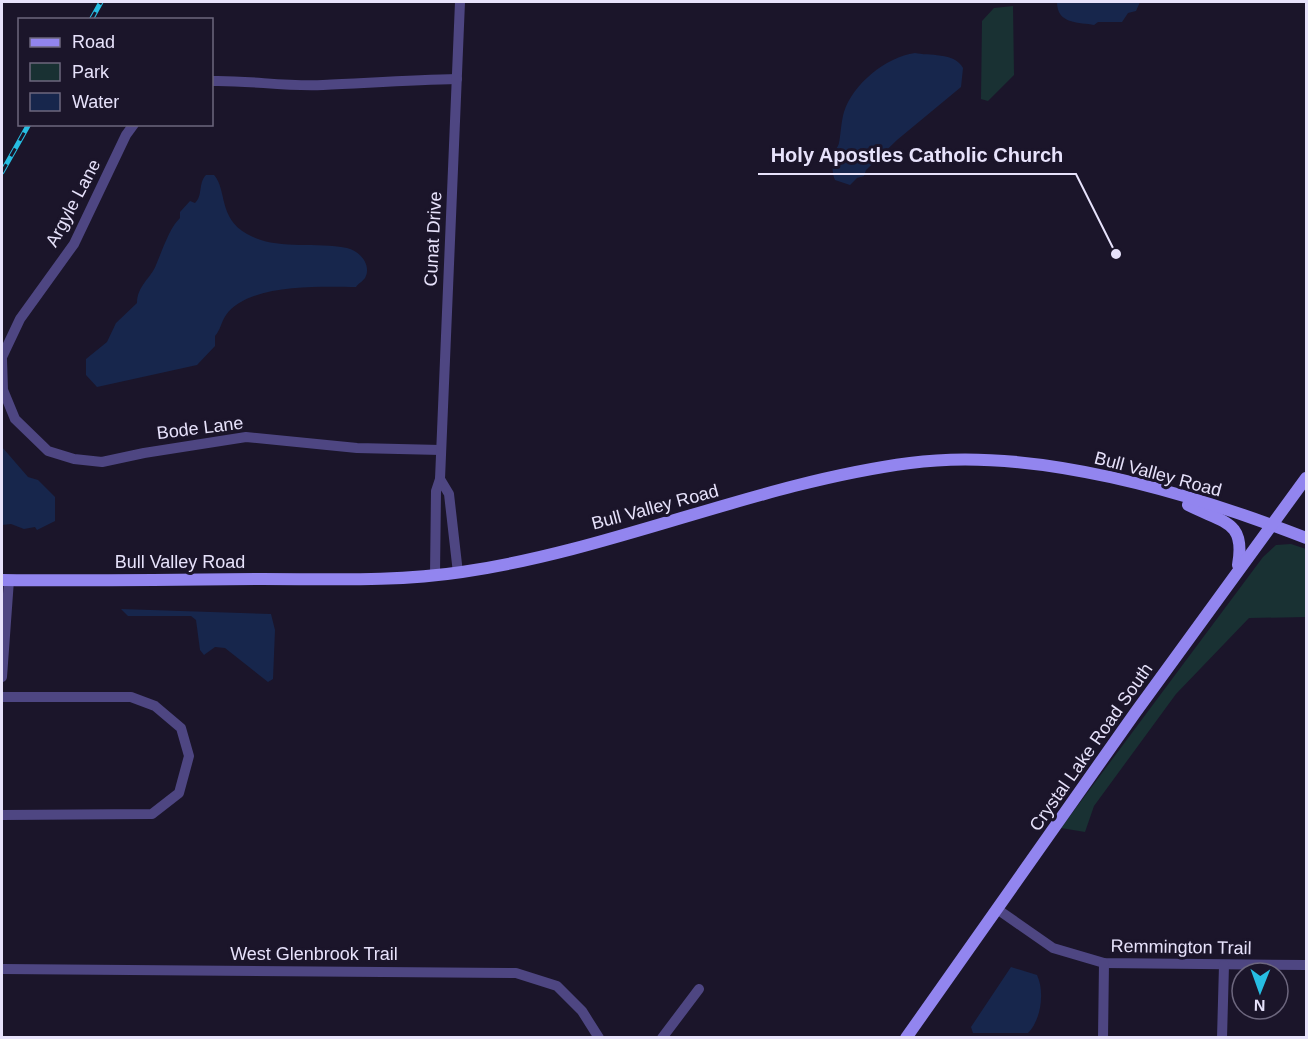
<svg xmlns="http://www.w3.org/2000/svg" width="1308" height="1039" viewBox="0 0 1308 1039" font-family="Helvetica,sans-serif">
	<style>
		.green { fill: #193133 }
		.water { fill: #17264c }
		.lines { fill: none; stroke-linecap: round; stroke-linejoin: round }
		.street { stroke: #4e4682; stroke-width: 10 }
		.secondary { stroke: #9285ef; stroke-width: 12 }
		.rail-casing { stroke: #27bde2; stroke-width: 5 }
		.rail { stroke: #1b152a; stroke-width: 3; stroke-dasharray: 9; stroke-linecap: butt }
		.labels { text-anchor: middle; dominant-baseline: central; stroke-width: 6; stroke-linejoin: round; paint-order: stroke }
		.street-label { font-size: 18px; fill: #e7e2fb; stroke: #1b152a }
		.leader { fill: none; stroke: #e7e2fb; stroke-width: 2 }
		.callout-dot { fill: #e7e2fb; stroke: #1b152a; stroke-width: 2 }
		.callout-label { font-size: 20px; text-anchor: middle; font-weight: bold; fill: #e7e2fb; stroke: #1b152a; stroke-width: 6; stroke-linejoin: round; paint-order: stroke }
	</style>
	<rect width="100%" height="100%" fill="#1b152a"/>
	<g class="green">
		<polygon points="1013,6 1014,75 988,101 981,99 982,21 994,8"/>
		<polygon points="1291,544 1306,549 1306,617 1249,618 1176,694 1094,806 1085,832 1061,828 1263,557 1276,545"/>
	</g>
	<g class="water">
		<path d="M 1057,2 L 1140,2 L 1136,11 L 1128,13 L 1122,22 L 1098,22 L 1094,25 C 1080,22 1057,25 1057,2 Z"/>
		<path d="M 915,53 C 928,56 955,52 963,68 L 961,87 L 897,140 L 866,170 L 864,176 L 857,178 L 850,185 L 835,180 C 832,174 832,161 833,155 C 833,151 838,148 839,143 C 841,133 841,122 844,112 C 853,84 886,57 915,53 Z"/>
		<path d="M 206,175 L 214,175 C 227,189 218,218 247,234 C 277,251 313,241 347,248 C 360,251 372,265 365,278 C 364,280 358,284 356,287 C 321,287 249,283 226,315 C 221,322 221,329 215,336 L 215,346 L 197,365 L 97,387 L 86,375 L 86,359 L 107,342 L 116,323 L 137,303 C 137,286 151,278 156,265 C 162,251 170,227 180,218 L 180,212 L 190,201 L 195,203 C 203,196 198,183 206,175 Z"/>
		<polygon points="2,447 28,477 38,480 55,497 55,521 37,530 35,527 24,529 11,524 2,525"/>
		<polygon points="121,609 271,614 275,630 273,679 268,682 225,648 215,647 204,655 200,650 196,620 191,616 128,616"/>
		<path d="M 1011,967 L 1037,975 C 1045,992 1041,1020 1028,1033 L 973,1033 L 971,1027 Z"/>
	</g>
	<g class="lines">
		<g class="street">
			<path d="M 212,81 C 249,80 285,87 323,85 C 368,83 412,80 457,79"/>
			<polyline points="2,357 20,319 74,244 126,135 134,124"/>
			<polyline points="2,360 3,390 15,419 48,451 74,459 102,462 144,453 246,437 357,448 441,450"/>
			<polyline points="440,479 449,494 458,573"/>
			<polyline points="435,575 436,491 440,479 460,2"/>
			<polyline points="2,677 9,580"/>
			<polyline points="2,697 131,697 155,706 181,728 189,756 179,793 152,814 2,815"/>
			<polyline points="997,909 1053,948 1104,963 1306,965"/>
			<polyline points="2,969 516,973 557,986 582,1011 599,1038"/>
			<polyline points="662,1038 699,989"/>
			<polyline points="1103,1038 1104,963"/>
			<polyline points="1222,1038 1224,965"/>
		</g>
		<g class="secondary">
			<path d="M 1188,505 C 1223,523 1246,520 1238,565"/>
			<path d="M 2,580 C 88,581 175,580 262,579 C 328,579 396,582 462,572 C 614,550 757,483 910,463 C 1033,446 1191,493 1306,538"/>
			<polyline points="906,1038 1135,713 1306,478"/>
		</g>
		<defs>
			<g id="rail">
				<polyline points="91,20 101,2"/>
				<polyline points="2,172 29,124"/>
			</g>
		</defs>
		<use href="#rail" class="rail-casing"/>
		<use href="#rail" class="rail"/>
	</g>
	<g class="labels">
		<g class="street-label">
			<text transform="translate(73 203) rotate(-62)">Argyle Lane</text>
			<text transform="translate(433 239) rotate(-87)">Cunat Drive</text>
			<text transform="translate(200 428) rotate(-7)">Bode Lane</text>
			<text transform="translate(1158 474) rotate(15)">Bull Valley Road</text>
			<text transform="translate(655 507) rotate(-15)">Bull Valley Road</text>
			<text x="180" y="562">Bull Valley Road</text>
			<text transform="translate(1091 747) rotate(-55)">Crystal Lake Road South</text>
			<text transform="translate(1181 947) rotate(1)">Remmington Trail</text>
			<text x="314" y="954">West Glenbrook Trail</text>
		</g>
	</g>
	<path class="leader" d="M1116 254L1076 174H758"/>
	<circle class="callout-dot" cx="1116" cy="254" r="6"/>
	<g class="callout-label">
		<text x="917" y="162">Holy Apostles Catholic Church</text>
	</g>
	<rect width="1308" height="1039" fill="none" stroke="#e7e2fb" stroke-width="6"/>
	<rect x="18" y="18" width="195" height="108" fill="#1b152a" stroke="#6d677e" stroke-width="1.5"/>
	<rect x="30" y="38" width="30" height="9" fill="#9285ef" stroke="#6d677e" stroke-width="1.5"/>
	<text x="72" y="48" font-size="18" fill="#e7e2fb">Road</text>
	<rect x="30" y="63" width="30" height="18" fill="#193133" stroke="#6d677e" stroke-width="1.5"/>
	<text x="72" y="78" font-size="18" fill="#e7e2fb">Park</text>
	<rect x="30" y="93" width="30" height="18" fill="#17264c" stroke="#6d677e" stroke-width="1.5"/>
	<text x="72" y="108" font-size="18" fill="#e7e2fb">Water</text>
	<g transform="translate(1260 991) rotate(181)"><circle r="28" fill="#1b152a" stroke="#6d677e" stroke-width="1.5"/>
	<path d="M0-4.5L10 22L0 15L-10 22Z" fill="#27bde2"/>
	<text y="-9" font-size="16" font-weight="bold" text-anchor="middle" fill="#e7e2fb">N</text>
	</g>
</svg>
